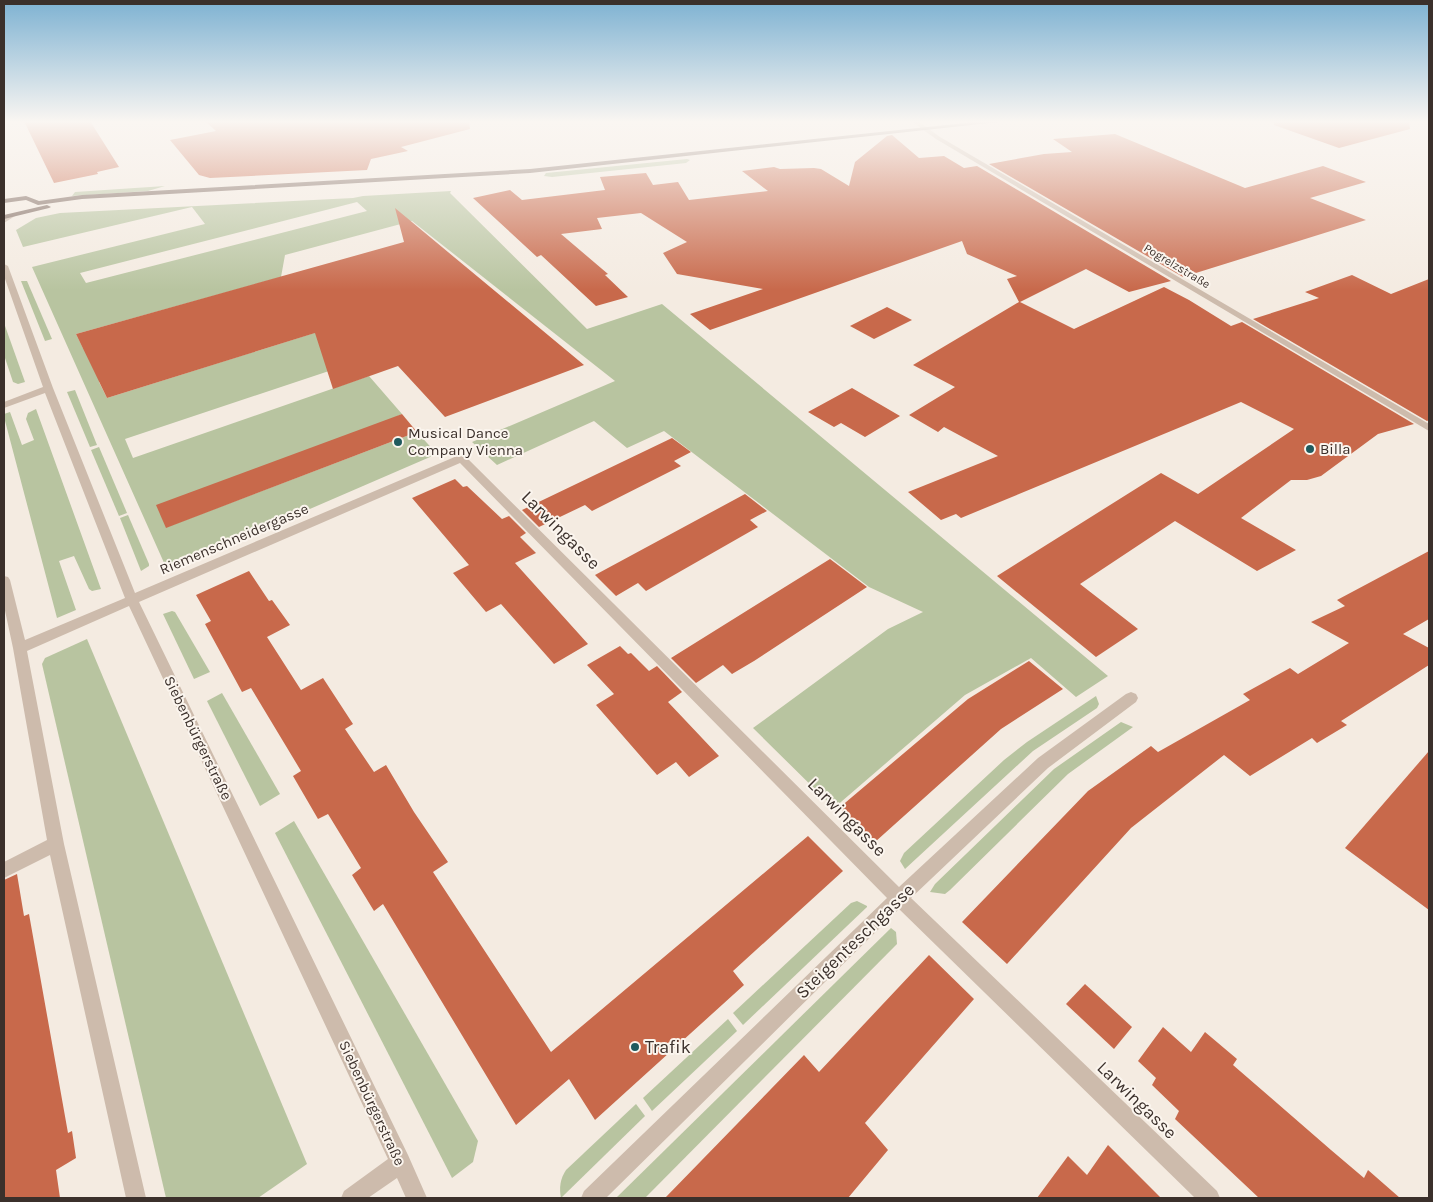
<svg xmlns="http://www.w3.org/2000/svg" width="1433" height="1202" viewBox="0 0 1433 1202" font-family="Karla,sans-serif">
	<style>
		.green { fill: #b8c4a0; fill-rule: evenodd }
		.building { fill: #c8694b }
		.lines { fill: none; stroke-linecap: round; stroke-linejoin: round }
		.minor { fill: #cdbbac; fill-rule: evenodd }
		.major { fill: #7d675c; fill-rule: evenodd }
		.poi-dot { fill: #1f5a5e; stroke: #fbf5ee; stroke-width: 2 }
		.labels { text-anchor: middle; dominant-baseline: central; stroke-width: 4; stroke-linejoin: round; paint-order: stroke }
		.far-street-label { font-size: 12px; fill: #3b302b; stroke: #fbf5ee }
		.poi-label { font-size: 15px; fill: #3b302b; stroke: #fbf5ee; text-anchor: start }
		.street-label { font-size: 15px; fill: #3b302b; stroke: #fbf5ee }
		.near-street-label { font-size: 18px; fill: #3b302b; stroke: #fbf5ee }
		.near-poi-label { font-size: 18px; fill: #3b302b; stroke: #fbf5ee; text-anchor: start }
	</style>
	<rect width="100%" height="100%" fill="#f4ebe1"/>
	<g class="green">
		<polygon points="687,159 690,160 686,163 552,177 544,176 546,173"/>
		<polygon points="165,186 148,191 72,196 75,192"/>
		<path d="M 451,191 L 450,193 L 587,329 L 662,304 L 1108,676 L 1076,697 L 1031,658 L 965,695 L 834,808 L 753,728 L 888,629 L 923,612 L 869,587 L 664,431 L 627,448 L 594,421 L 497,465 L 472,442 L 615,381 L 412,221 L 285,255 L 281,277 L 76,334 L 83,348 L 316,316 L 99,382 L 107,398 L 327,329 L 356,362 L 125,439 L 133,458 L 369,376 L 402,414 L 167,527 L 417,432 L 437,454 L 178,566 L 165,565 L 32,267 L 205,224 L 192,207 L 23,247 L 16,230 L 36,218 L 60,213 L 353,198 L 363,196 ZM 357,202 L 367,211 L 86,283 L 80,273 Z"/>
		<polygon points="21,281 27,281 52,339 45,341"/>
		<polygon points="4,323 25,382 18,384 13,382 4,355"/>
		<polygon points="75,390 97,445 90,447 67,392"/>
		<polygon points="36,409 101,589 92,591 89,589 74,556 59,561 76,610 57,618 4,417 4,414 10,412 22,445 34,440 26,419 28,413"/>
		<polygon points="99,447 127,513 119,516 91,450"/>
		<polygon points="128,515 149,564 149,566 141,571 120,518"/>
		<polygon points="172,611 175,612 210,672 194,679 163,614"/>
		<polygon points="87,639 307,1164 258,1198 166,1198 42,664 45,658"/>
		<polygon points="222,693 280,794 260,806 207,701"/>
		<polygon points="1096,696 1099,704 1097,708 1033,751 905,869 900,861 904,853 1004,760 1027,742"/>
		<polygon points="1121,722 1133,727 1068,774 950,890 945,894 930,892 935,884 1054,769"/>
		<polygon points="294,821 478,1141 473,1162 452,1178 275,833"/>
		<polygon points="857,901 867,906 867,907 743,1025 733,1013 851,903"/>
		<polygon points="891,928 896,932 897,944 645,1198 616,1198"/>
		<polygon points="728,1019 737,1031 652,1111 643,1098"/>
		<path d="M 636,1104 L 645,1116 L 561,1198 C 559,1188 560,1179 566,1170 Z"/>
	</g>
	<g class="building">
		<polygon points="24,121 90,121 119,167 97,172 98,174 54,183"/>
		<polygon points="205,121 469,121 470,129 401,147 408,151 371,159 367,170 210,178 199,175 170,140 216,131"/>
		<polygon points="1274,121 1409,121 1410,129 1339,148 1274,125"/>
		<polygon points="1115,134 1245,188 1323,166 1366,182 1310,198 1366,220 1183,277 989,164 1044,154 1072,152 1053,139"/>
		<polygon points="892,135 919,158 944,156 964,168 977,166 1171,281 1129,292 1086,269 1020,302 1074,329 1164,287 1189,300 1231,326 1242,322 1414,424 1378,434 1321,476 1307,480 1291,480 1241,518 1296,550 1257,571 1175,521 1080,584 1138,629 1096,657 997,576 1161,473 1198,494 1294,429 1241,402 961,518 956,514 941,520 908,492 998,456 944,427 938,432 909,415 955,387 913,365 1019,302 1007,279 1017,276 967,254 962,241 710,330 690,314 763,289 677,274 663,253 687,242 641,213 597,218 602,229 561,234 608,274 605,275 628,297 596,306 541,255 537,257 473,198 510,190 522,200 605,190 600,177 646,173 653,185 678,182 689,200 768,191 742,171 774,167 780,169 814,168 821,169 849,186 855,162 887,136"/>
		<polygon points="395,208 584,365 445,417 398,366 333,389 315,333 107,398 76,334 404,242"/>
		<polygon points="1352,275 1391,294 1429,279 1429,420 1427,421 1253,319 1319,298 1305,292"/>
		<polygon points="887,307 912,320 874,339 850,326"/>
		<polygon points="852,388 900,416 865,437 841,423 834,427 808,412"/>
		<polygon points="402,414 417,432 166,528 156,505"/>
		<polygon points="672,438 691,452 674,461 681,466 592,511 585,505 539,527 522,510"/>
		<polygon points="455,479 463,487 467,486 502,519 509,516 526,533 520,537 536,553 515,563 588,644 554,664 501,604 486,612 453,573 469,565 412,498"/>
		<polygon points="745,494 767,511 750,520 758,527 646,591 638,583 616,596 595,575"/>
		<polygon points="1429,551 1429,619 1403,634 1429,648 1429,665 1341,721 1347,725 1317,743 1312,738 1250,776 1224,755 1131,828 1007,964 962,922 1088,791 1151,746 1158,752 1250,700 1243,694 1290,668 1298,674 1349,643 1311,622 1345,606 1337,600"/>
		<polygon points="830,559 867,587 754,661 732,674 723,665 696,683 671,658"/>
		<polygon points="249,571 269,601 272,600 290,625 267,637 301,690 323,678 353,724 345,729 374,772 386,765 414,812 448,862 433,872 551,1052 808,836 843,871 733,971 744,985 595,1120 569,1079 516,1125 383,904 374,911 352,875 361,868 328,814 318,819 293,776 301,771 251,688 242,692 205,624 211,621 196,595"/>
		<polygon points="620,646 628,654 631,653 649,671 657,666 682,692 668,702 719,756 689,777 676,762 657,775 596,705 614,694 587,665"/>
		<polygon points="1029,661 1063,689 1001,729 875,842 839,808 968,699"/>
		<polygon points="1429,751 1429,910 1345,848"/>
		<polygon points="17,874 24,916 29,914 68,1133 72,1131 76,1158 56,1170 60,1198 4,1198 4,880"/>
		<polygon points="929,955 974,999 865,1123 888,1150 848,1198 665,1198 804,1055 819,1072"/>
		<polygon points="1085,984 1132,1027 1114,1049 1066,1004"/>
		<polygon points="1163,1027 1191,1052 1205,1032 1237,1059 1233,1065 1331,1150 1364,1178 1368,1170 1400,1198 1259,1198 1175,1119 1179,1111 1152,1085 1156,1078 1138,1061"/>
		<polygon points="1108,1145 1161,1198 1037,1198 1068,1156 1087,1175"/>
	</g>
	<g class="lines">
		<g class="minor">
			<polygon points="911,121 918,121 940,137 1429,424 1429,431 936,139"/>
			<polygon points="8,214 15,216 4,223 4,218"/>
			<polygon points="4,264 8,266 53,388 135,593 457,456 465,456 899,887 1038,758 1126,694 1131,692 1136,694 1138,698 1136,702 1048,768 911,898 1217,1191 1220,1198 1195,1198 899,909 606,1198 581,1198 584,1191 887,898 460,463 139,602 408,1155 427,1198 406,1198 397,1178 368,1198 341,1198 344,1191 388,1159 129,606 27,651 64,844 146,1198 126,1198 50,855 4,878 4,862 47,840 13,648 4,606 4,576 8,577 10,580 25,640 125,598 45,393 4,408 4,402 43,387 4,276"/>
		</g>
		<g class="major">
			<polygon points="984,121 1008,121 530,173 82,199 38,205 26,200 4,203 4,199 26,196 39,201 82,195 530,169"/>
			<polygon points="47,205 51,207 49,208 4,219 4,215"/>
		</g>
	</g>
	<linearGradient id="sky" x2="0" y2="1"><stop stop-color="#7eb2d2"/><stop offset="0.42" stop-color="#faf6f2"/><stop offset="1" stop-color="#faf6f2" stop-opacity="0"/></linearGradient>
	<rect width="1433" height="290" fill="url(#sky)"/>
	<g class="poi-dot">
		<circle cx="398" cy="442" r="5"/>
		<circle cx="1310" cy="449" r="5"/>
		<circle cx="635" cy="1047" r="5"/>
	</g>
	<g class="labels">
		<g class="far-street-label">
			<text transform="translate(1177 266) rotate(31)">Pogrelzstraße</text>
		</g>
		<g class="poi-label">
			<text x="408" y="433">Musical Dance<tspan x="408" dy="17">Company Vienna</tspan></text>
			<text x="1320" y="449">Billa</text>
		</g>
		<g class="street-label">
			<text transform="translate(234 539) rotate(-23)">Riemenschneidergasse</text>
			<text transform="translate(198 738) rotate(64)">Siebenbürgerstraße</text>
			<text transform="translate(372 1103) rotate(65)">Siebenbürgerstraße</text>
		</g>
		<g class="near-street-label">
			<text transform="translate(561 530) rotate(45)">Larwingasse</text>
			<text transform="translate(847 817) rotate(45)">Larwingasse</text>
			<text transform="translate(855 941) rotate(-44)">Steigenteschgasse</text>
			<text transform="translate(1137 1100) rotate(44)">Larwingasse</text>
		</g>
		<g class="near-poi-label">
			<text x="645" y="1047">Trafik</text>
		</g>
	</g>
	<rect width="1433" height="1202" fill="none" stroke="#3b302b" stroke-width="10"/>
</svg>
